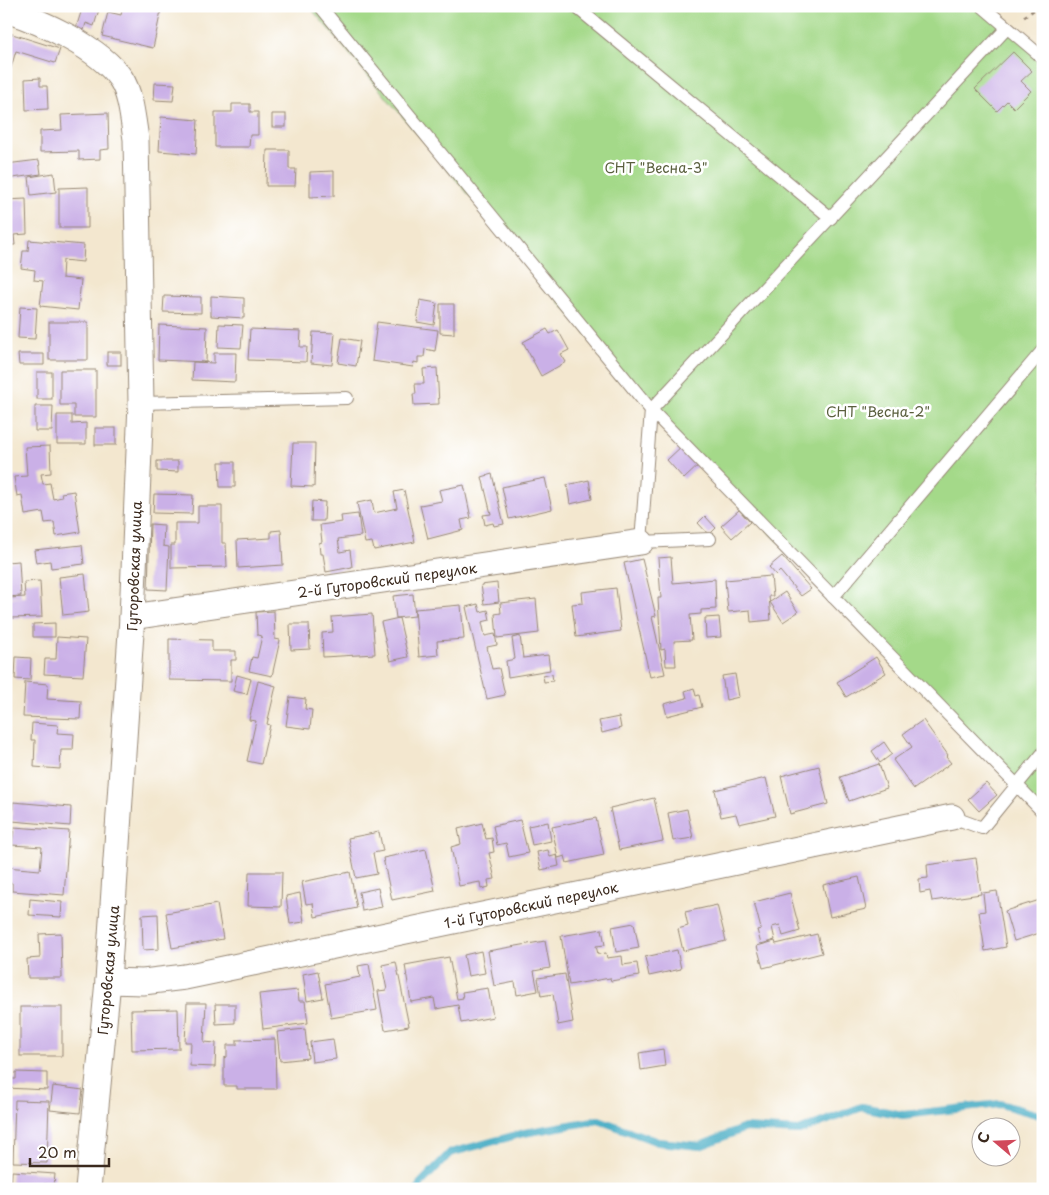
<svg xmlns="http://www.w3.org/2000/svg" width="1049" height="1195" viewBox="0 0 1049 1195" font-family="'Playpen Sans',sans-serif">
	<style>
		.green { fill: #a4d989; stroke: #708254 }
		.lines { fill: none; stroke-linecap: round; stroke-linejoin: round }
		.stream { stroke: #43aac3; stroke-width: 8 }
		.building { fill: #cab0e7 }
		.service-casing { stroke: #978876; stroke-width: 14 }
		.minor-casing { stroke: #978876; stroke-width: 27 }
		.path { stroke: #978876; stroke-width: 3; stroke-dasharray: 4 4; stroke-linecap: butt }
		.service { stroke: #fff; stroke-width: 12 }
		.minor { stroke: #fff; stroke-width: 25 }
		.labels { text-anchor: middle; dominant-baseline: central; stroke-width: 5; stroke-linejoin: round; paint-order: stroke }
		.park-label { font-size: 14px; fill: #5a5f3e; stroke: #fff }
		.street-label { font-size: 14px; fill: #3b2a1e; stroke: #fff }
	</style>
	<rect width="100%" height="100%" fill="#fff"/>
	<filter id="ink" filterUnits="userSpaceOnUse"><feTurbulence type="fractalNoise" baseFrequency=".02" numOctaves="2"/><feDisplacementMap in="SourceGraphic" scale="10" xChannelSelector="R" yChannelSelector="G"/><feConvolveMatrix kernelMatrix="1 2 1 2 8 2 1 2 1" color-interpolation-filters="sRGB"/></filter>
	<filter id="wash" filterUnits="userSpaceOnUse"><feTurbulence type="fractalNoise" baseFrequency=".0096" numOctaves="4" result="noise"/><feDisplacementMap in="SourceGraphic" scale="20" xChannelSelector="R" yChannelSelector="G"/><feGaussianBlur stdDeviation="1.12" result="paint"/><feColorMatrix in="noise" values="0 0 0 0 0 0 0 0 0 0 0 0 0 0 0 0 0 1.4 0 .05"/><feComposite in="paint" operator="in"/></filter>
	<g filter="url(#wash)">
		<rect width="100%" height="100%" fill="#f3e7cf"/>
		<polygon class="green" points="309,6 982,6 1043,58 1043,814 651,410"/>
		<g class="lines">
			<polyline class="stream" points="419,1189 420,1184 450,1153 524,1133 599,1120 658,1142 700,1146 745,1128 799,1131 862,1107 903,1115 1000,1104 1043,1116"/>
		</g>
		<g id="blocks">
			<g class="building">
				<polygon points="83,6 100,6 94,26 86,23 84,30 76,28"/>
				<polygon points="123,6 162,6 153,48 102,36 108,12 121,15"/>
				<polygon points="6,32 60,49 55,63 16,51 9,74 6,74"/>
				<polygon points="1013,52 1032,71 1021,81 1031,91 1014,108 1007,101 997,111 975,89"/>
				<polygon points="40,78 40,86 47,86 48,109 26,110 25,79"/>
				<polygon points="155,83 175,84 173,101 154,100"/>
				<polygon points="232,104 250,104 250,112 258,112 258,135 250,135 249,147 215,147 215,112 232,112"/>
				<polygon points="108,113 109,149 100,150 100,159 79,160 79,151 40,152 40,131 62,130 61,115"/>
				<rect x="272" y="114" width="14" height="13"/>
				<polygon points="161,117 198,120 196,154 159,151"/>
				<polygon points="267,150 289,150 289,169 296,169 295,186 266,186"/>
				<polygon points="39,160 41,174 6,179 6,164"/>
				<polygon points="334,171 334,196 310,197 310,172"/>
				<polygon points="54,173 56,192 31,195 29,177"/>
				<polygon points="88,187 88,228 59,228 59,188"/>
				<polygon points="26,199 27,234 14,235 15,245 6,245 6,200"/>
				<polygon points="29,240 84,245 83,262 63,260 62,278 81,280 78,310 40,306 43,281 34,280 35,270 21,268 23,251 28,251"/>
				<polygon points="164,296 201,297 201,313 163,312"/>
				<polygon points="211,296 244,298 244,318 211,316"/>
				<polygon points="420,300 437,303 434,325 417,322"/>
				<polygon points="440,304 454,304 454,334 440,333"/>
				<polygon points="20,307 37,308 35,339 18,338"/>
				<rect x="49" y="322" width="39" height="38"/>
				<polygon points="377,322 438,330 435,351 425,349 424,357 418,357 418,363 414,362 413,367 372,361"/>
				<polygon points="219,324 243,325 241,348 218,347"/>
				<polygon points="159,325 207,327 206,362 158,360"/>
				<polygon points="250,329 301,331 300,347 307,347 306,362 248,360"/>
				<polygon points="547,329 550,334 558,330 569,350 561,354 566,362 541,376 523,342"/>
				<polygon points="313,332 335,333 332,365 311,363"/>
				<polygon points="342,338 360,341 356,366 338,363"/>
				<rect x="107" y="352" width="14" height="13"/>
				<polygon points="214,353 236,353 235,382 192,380 193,362 214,363"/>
				<polygon points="18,354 44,354 44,365 19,365"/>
				<polygon points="437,368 439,404 414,405 413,394 416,394 415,384 424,384 423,369"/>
				<polygon points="60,370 96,370 96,417 74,417 74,405 60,405"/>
				<rect x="37" y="372" width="15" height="27"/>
				<polygon points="35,406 53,406 52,431 35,431"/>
				<polygon points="57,415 72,415 72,424 86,423 86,444 57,444"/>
				<rect x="95" y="428" width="21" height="17"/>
				<polygon points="293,443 315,443 314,487 291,486"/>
				<polygon points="684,444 701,463 684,479 667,460"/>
				<polygon points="50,446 51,473 41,474 43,484 50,483 53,499 62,497 61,493 74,491 80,532 56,536 54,522 45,523 43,512 25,515 22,495 17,496 14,477 27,476 25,447"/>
				<polygon points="157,461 178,461 178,472 157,471"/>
				<polygon points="219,462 235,462 235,487 220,487"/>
				<polygon points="492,474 504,524 494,526 493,523 485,525 483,515 491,514 482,477"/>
				<polygon points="545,478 552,509 509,519 502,487"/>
				<polygon points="589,480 592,499 570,504 567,485"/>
				<polygon points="464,485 471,518 461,520 463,530 428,539 420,505 442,501 439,490"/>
				<polygon points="404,490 415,542 374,550 372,542 365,543 357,503 372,500 374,513 397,508 394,492"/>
				<polygon points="154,494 193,495 192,514 153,513"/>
				<polygon points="312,501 325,502 324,521 311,521"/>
				<polygon points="198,506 222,506 222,543 226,543 227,567 171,568 171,545 175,545 175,523 198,523"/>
				<polygon points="739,510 750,522 732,538 721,526"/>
				<polygon points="358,514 361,536 338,539 340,552 350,550 352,567 326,572 323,554 320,554 319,543 322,542 320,525 342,522 341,516"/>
				<polygon points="705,516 716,528 709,535 698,523"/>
				<polygon points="150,524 164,525 163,546 169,547 167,590 148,589"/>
				<polygon points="281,530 283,565 238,568 237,540 271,538 271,531"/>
				<polygon points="82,545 84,564 51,568 50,561 36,563 34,550"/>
				<polygon points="782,556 811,589 801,596 780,571 776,575 769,567"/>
				<polygon points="671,557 673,583 715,579 716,609 701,610 701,614 690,615 692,640 674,641 676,666 666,666 665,649 661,650 658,598 661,598 658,558"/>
				<polygon points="642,559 656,616 652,617 665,674 650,677 624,563"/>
				<polygon points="19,561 21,596 6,597 6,562"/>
				<polygon points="85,574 89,612 63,615 59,577"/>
				<polygon points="771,576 773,596 769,596 771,620 751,622 750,610 728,612 725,580"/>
				<polygon points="40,581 42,617 10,618 10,598 25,597 24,582"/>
				<polygon points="497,583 499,602 484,604 481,585"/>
				<polygon points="616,588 621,631 576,637 572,604 583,603 582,592"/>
				<polygon points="785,592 798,612 783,622 770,602"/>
				<polygon points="413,594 415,616 396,618 393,596"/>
				<polygon points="536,599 539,633 497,638 495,614 501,613 500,603"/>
				<polygon points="478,604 480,612 488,610 490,620 482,622 485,636 495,634 497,645 487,647 492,669 499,668 505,695 487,699 466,607"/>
				<polygon points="461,605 464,639 437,641 438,655 419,657 415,609"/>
				<polygon points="274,611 275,639 280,640 272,676 249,671 252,657 257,658 262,636 257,635 256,612"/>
				<polygon points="372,614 375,654 323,657 322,633 333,632 332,617"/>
				<polygon points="719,617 721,637 706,638 705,618"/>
				<polygon points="399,618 408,657 390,661 381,622"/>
				<polygon points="55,623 55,637 33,637 33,624"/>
				<polygon points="290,624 309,624 310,649 291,650"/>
				<polygon points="520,636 523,658 548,655 550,670 508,677 506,661 515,659 512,638"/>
				<polygon points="57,637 86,639 83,676 44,674 45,659 56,659"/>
				<polygon points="169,639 212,640 212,651 236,651 236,660 231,660 231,681 169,680"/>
				<polygon points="16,657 31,658 30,680 15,679"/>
				<polygon points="876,657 886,673 846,697 837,682"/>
				<polygon points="552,674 553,681 544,682 543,676"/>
				<polygon points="735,674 739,697 726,700 722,676"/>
				<polygon points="237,675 251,679 247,694 233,691"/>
				<polygon points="258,681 276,686 267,724 270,725 261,764 247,761 256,721 249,720"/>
				<polygon points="25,682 48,684 47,699 81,701 80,719 23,717"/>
				<polygon points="694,688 696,696 699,695 702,707 667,716 664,704 687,698 685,691"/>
				<polygon points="290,697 306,699 305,709 312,710 310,729 286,726"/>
				<polygon points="619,717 621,728 602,733 599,721"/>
				<polygon points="923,720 948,755 946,757 951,763 914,789 893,760 912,747 903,734"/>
				<polygon points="32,723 58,725 57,733 74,734 73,750 61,750 60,769 34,767 35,740 31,740"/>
				<polygon points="884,742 892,754 880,763 872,751"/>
				<polygon points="879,764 887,788 849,801 840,777"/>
				<polygon points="819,766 828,804 790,814 781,776"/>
				<polygon points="766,778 775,816 739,824 736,814 721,817 715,790"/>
				<polygon points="986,783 997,795 979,811 968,799"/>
				<polygon points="654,798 663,841 619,850 610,808"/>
				<polygon points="13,802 71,807 70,826 12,821"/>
				<polygon points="687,809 693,838 673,841 668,813"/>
				<polygon points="596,818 604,855 567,863 565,856 558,858 552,827"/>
				<polygon points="520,820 528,853 509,857 506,843 497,845 493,826"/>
				<polygon points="548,822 551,841 532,845 528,826"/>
				<polygon points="482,823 486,839 492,838 494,852 489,853 495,879 488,880 489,887 481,889 480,882 459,886 451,847 461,844 458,829"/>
				<polygon points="14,827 69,831 64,895 12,891 12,883 6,882 6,867 40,870 42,847 12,845"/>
				<polygon points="379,832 383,851 373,853 377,874 356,878 348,838"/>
				<polygon points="426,849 435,891 392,900 383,858"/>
				<polygon points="548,850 550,857 557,855 559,866 541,870 537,852"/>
				<polygon points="976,858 981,894 932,901 930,891 920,893 919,879 928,878 927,865"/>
				<polygon points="249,872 282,872 281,907 248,906"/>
				<polygon points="350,872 357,908 315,917 313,903 306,904 302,882"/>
				<polygon points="859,877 866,909 830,917 823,885"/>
				<polygon points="378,888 382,907 362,911 359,892"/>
				<polygon points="997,891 1006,947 985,951 979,912 985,911 983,893"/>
				<polygon points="300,893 304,922 290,924 286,896"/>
				<polygon points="790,893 800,931 783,936 780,925 772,927 775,940 761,944 757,930 761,929 754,902"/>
				<polygon points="30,899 62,902 61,917 29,915"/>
				<polygon points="1043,899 1043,932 1014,941 1005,911"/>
				<polygon points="217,904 223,939 172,948 166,913"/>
				<polygon points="717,905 726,941 683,951 678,929 688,926 685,912"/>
				<polygon points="158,914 159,949 143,950 142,915"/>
				<polygon points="634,923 639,948 616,952 612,927"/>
				<polygon points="602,929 605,945 596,946 598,954 606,953 607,958 622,956 623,965 637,963 639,976 611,981 610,978 569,985 561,936"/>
				<polygon points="61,933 62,978 28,978 27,959 40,958 39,934"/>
				<polygon points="817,934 822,953 763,968 757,946 775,941 776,944"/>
				<polygon points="545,941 550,968 534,971 538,991 517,995 515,982 494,986 488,951"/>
				<polygon points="677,950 681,969 649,976 645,957"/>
				<polygon points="481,951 485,973 468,976 464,955"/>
				<polygon points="449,957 457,999 463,998 462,992 488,988 493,1017 461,1023 458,1005 436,1009 434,998 411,1002 405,965"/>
				<polygon points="396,962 409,1026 385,1030 378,991 387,990 382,965"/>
				<polygon points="369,964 377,1010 331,1018 325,984 360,977 358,966"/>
				<polygon points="318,971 323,998 307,1001 303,974"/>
				<polygon points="565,974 573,1022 558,1025 553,994 541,996 538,978"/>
				<polygon points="298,990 299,1001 305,1001 308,1023 263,1029 259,994"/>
				<polygon points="187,1003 206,1003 204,1042 216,1043 215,1067 190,1066 191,1042 185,1042"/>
				<polygon points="215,1004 235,1004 235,1023 216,1024"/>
				<rect x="20" y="1007" width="42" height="49"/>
				<polygon points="178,1009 179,1049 132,1050 131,1010"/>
				<polygon points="305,1029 308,1058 280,1061 277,1032"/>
				<polygon points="275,1039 276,1089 237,1089 237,1086 224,1086 224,1058 227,1057 227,1045 237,1045 237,1040"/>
				<polygon points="333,1039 336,1059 312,1062 310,1042"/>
				<polygon points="663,1049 665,1066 641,1070 639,1053"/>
				<polygon points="16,1072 47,1073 47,1090 6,1088 6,1079 16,1079"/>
				<polygon points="53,1086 83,1090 80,1113 50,1110"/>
				<polygon points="15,1100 49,1101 47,1163 13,1162"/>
				<polygon points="12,1171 55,1174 54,1185 44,1184 44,1189 11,1189"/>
			</g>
		</g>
	</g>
	<g filter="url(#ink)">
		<use href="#blocks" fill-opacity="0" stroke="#978876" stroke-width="1"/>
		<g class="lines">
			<defs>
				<g id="service">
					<polyline points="320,6 651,410 641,542 710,539"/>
					<polyline points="575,6 831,218"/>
					<polyline points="982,6 1043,58"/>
					<polyline points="1007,28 651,410 1043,812"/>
					<polyline points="141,403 347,398"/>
					<polyline points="833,597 1043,350"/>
					<polyline points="952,817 982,828 1043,753"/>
				</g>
				<g id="minor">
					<path d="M 6,10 C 42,22 99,47 121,79 C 131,94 133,121 136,139 L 141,403 L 132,617 L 108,981 L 88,1189"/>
					<polyline points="132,617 641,542"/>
					<polyline points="108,981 143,982 185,977 952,817"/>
				</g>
			</defs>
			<use href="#service" class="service-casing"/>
			<use href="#minor" class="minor-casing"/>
			<polyline class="path" points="1024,17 1039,6"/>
			<use href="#service" class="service"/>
			<use href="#minor" class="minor"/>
		</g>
	</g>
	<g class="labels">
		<g class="park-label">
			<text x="656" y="167">СНТ "Весна-3"</text>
			<text x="878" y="411">СНТ "Весна-2"</text>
		</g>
		<g class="street-label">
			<text transform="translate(134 566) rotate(-88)">Гуторовская улица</text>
			<text transform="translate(387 580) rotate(-8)">2-й Гуторовский переулок</text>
			<text transform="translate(531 905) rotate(-12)">1-й Гуторовский переулок</text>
			<text transform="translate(108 970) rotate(-85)">Гуторовская улица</text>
		</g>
	</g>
	<rect width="1049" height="1195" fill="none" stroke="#fff" stroke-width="25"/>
	<g transform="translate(996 1142) rotate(289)"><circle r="24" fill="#ffffff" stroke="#b1aaa5"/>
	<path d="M0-4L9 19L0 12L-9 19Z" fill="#d1495b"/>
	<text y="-8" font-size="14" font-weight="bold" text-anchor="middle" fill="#3b2a1e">С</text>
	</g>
	<path d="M30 1158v8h79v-8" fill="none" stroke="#3b2a1e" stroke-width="2.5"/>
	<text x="38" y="1158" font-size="15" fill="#3b2a1e" stroke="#ffffff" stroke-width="4" paint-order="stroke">20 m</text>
</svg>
